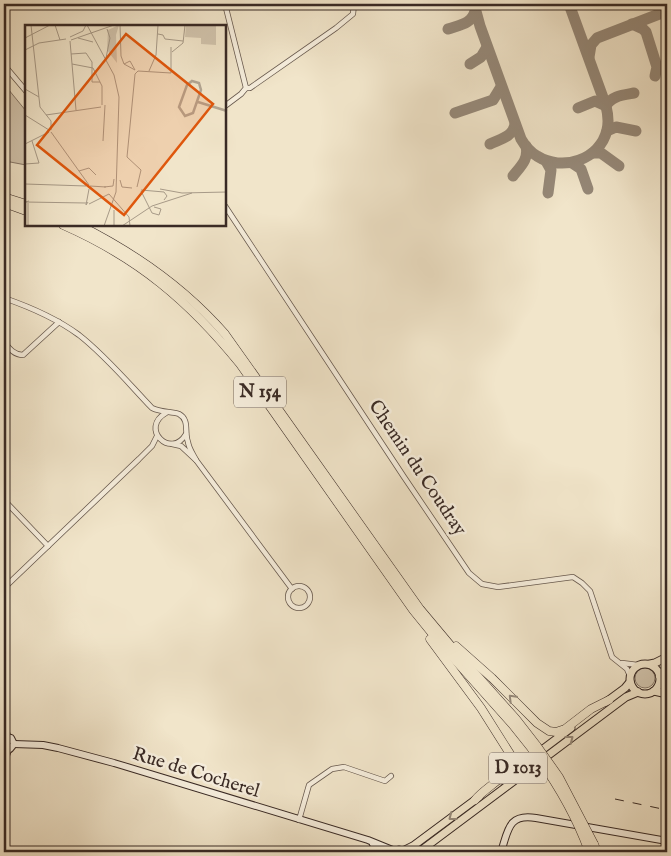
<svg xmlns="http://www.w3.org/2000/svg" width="671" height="856" viewBox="0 0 671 856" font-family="'IM FELL English',serif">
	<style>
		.green { fill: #d2c5ae; stroke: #86786a }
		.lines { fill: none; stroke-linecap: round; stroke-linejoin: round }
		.taxiway { stroke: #958878; stroke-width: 11 }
		.street-casing { stroke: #67594e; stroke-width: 6 }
		.secondary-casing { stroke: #392a25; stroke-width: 8 }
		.primary-casing { stroke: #392a25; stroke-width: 9 }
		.highway-casing { stroke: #392a25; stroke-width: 9 }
		.street { stroke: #f6eedd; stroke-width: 4.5 }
		.secondary { stroke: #f6eedd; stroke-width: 6 }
		.primary { stroke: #f1e5ca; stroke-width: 7 }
		.highway { stroke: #f1e5ca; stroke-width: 8 }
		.rail { stroke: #392a25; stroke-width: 1; stroke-dasharray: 9 9; stroke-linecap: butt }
		.highway-bridge-casing { stroke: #392a25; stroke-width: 9; stroke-linecap: butt }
		.highway-bridge { stroke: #f1e5ca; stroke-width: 8 }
		.oneway { stroke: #958878 }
		.labels { text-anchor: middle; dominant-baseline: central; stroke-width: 5; stroke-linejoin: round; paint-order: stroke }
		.shield { fill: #f6eedd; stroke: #72655c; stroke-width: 1 }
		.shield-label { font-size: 18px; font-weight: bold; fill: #392a25 }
		.street-label { font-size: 19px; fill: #392a25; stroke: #f6eedd }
		.inset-river { fill: none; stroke: #b2a592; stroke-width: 2.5 }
		.inset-road { fill: none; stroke: #a79a88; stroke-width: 1 }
		.view { fill: #df570d; fill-opacity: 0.15; stroke: #df570d; stroke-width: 2.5 }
		.inset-edge { fill: none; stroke: #392a25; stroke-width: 2.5 }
	</style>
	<rect width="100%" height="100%" fill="#f1e5ca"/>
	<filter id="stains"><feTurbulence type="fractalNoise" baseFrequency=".004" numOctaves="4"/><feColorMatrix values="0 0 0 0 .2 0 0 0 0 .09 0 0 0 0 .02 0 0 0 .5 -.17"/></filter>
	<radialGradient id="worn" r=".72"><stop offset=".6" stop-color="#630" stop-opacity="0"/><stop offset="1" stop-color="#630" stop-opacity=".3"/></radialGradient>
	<g class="green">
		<polygon points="4,84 26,111 26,165 5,161 4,156"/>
		<circle cx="645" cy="678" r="10"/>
	</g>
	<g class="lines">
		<g class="taxiway">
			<path d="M 474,4 L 480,26 L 521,139 C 525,146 530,152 537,156 C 562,172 600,160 607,130 C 609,122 608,114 606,106 L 569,4"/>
			<polyline points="632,24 643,29 646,32 657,67 655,76"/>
			<path d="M 448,29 C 459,25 472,24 475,11"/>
			<polyline points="589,57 591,45 597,38 667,11"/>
			<polyline points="470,64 481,57 487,47"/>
			<path d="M 578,108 L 595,101 L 606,106 C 611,96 623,95 634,93"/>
			<polyline points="455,113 493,100 501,87"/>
			<polyline points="607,131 616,127 636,131"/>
			<path d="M 490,144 C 500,139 513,137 515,124"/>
			<polyline points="593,153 601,153 619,166"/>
			<polyline points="546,161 551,170 548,193"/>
			<polyline points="572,163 581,169 588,189"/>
			<path d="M 513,176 C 521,166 529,159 526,146"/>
		</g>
		<defs>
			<g id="street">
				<polyline points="4,65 26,91"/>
				<polyline points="246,88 250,88 336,28 353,14 354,4"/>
				<polyline points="225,106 241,94 246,88 225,4"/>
				<polyline points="225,206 404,477 469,573 482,584 498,587 573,577 582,583 590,591 612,657 627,669 630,676"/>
				<path d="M 4,298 C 30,307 56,318 79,335 C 106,356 129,384 152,408 C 163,413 171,411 179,414 C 190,420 184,432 188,442 C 189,449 193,454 196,460"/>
				<path d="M 4,342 C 9,348 14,355 23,355 L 59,322"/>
				<path d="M 166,413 C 139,428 171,460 186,434"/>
				<polyline points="172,444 181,446 196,460 292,589"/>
				<polyline points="4,500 48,546"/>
				<circle cx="299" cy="597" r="11"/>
				<polyline points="4,588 139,459 152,446 157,436"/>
				<polyline points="622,663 638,665"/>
				<polyline points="299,820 309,785 332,769 344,767 385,781 391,776"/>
			</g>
			<g id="secondary">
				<polyline points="4,725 7,736"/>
				<polyline points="4,737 11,738 14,744"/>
				<polyline points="14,744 43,745 58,748 114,763 368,840 395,851"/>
				<polyline points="4,749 10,749 14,744"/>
				<polyline points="4,761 8,750"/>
				<polyline points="373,844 381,852"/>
				<path d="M 501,852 C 508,831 508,813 536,818 L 667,841"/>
			</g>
			<g id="primary">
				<circle cx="645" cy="679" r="15"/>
				<polyline points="650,664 655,663 667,657"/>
				<polyline points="654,691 667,694"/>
				<polyline points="606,702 625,688 630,682"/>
				<polyline points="502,780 571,728"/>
				<polyline points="403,851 413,846 479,797"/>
				<polyline points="392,852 399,850 406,852"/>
				<polyline points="419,852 626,697 638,692"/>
			</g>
			<g id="highway">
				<polyline points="4,197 26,204"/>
				<polyline points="4,203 26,211"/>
				<path d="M 63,225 C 138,258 189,301 240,364 L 413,610 L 439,642 L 512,724 L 532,749"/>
				<path d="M 79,225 C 135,253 184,287 225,334 L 420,609 L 456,652 L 516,719 L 537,746"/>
				<path d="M 430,639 L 481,708 L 512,757 C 513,775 486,786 475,800"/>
				<polyline points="456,646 492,678 537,723 549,731 556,732 565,729 591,709 609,700"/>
				<polyline points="660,676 667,667"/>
				<polyline points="594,844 597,852"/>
			</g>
		</defs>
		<use href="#street" class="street-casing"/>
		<use href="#secondary" class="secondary-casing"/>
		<use href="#primary" class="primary-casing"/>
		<use href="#highway" class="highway-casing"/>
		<use href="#street" class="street"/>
		<use href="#secondary" class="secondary"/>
		<use href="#primary" class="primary"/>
		<use href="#highway" class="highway"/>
		<polyline class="rail" points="615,799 667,810"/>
		<defs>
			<g id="highway-bridge">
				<polyline points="537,746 559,777 594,844"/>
				<path d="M 532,749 C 555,780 575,814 588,849"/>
			</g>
		</defs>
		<use href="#highway-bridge" class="highway-bridge-casing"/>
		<use href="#highway-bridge" class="highway-bridge"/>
	</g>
	<defs><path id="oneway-chevron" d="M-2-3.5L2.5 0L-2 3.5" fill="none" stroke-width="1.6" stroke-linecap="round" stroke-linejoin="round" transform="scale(1.25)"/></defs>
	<g class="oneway">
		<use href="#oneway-chevron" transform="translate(512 698) rotate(-135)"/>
		<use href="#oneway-chevron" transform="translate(570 739) rotate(-37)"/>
		<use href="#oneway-chevron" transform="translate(452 817) rotate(143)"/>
	</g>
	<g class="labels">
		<g class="shield">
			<rect x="234" y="376.5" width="52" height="31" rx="4"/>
			<rect x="489" y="752.5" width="58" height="31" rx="4"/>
		</g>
		<g class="shield-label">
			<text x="260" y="392">N 154</text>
			<text x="518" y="768">D 1013</text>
		</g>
		<g class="street-label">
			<text transform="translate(417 468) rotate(56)">Chemin du Coudray</text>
			<text transform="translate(196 773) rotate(17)">Rue de Cocherel</text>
		</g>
	</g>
	<g transform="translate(25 25)">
		<rect width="201" height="201" fill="#f1e5ca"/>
		<path d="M 94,0 L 91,10 L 92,38 L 82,25 L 83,5 ZM 161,0 L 191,0 L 191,20 L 176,19 L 176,13 L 160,12 Z" fill="#d2c5ae"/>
		<path class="inset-river" d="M 167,56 L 174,58 L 176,65 L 168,88 L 160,91 L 154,82 L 162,60 ZM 173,77 L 202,86"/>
		<path class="inset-road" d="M 6,0 L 15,82 L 26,96 L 26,105M 30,0 L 35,15M 62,0 L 89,50 L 94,72 L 91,167 L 79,201M 95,0 L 96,31 L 99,39 L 105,36 L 110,45 L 99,39M 133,9 L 138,10 L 140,14 L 158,16M 45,12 L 58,6 L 61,0M 0,13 L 25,0M 53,13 L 68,17M 46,15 L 89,0M 45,16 L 51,85M 0,25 L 14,18 L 41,14M 147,27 L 158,18 L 160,0M 46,29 L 61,28 L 67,37 L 67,57 L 75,57M 81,33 L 85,13 L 82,4M 47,39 L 68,43 L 77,61 L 77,80M 124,46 L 131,30 L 133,0M 0,64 L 14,72M 0,90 L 24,105M 21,90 L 76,82M 26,107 L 64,160M 78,116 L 80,80M 0,119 L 24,107M 0,139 L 14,138 L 7,116M 54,146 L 64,143 L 71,150M 95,155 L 97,162 L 107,163M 0,159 L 61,161M 65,161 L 81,162M 79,162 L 88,161 L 89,154M 112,162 L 116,145 L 102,132 L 110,49 L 113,46 L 146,48 L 146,22M 135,164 L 157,168 L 202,167M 116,165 L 139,167 L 142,171 L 139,175M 116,166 L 127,188 L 134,190 L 136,184 L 129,182M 4,176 L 0,177 L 61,178M 63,177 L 61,180 L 64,164M 64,179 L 84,169 L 104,192 L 105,201M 89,185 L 89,201M 3,201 L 3,178M 97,201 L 127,181 L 167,168"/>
		<path class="view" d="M 101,9 L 188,79 L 99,190 L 12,120 Z"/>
		<rect width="201" height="201" class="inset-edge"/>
	</g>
	<rect width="671" height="856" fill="none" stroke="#f1e5ca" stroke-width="20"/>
	<rect x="5" y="5" width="661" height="846" fill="none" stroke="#392a25" stroke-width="2.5"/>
	<rect x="10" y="10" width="651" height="836" fill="none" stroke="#392a25"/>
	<rect width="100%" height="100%" filter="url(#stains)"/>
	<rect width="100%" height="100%" fill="url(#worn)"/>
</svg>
